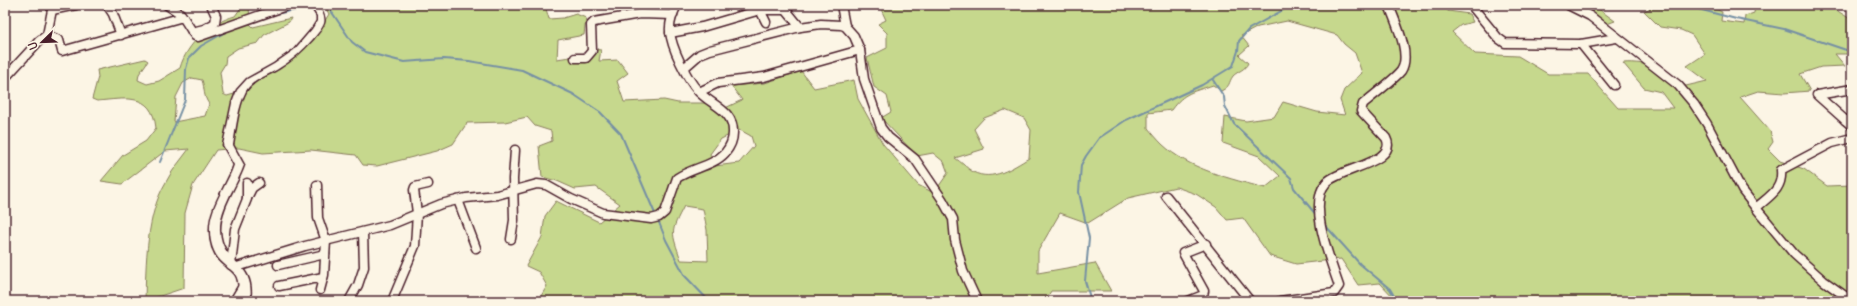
<svg xmlns="http://www.w3.org/2000/svg" width="1857" height="306" viewBox="0 0 1857 306" font-family="Delius,sans-serif">
	<style>
		.green { fill: #c6d88d; stroke: #887c5c; fill-rule: evenodd }
		.lines { fill: none; stroke-linecap: round; stroke-linejoin: round }
		.stream { stroke: #7690a4; stroke-width: 2 }
		.minor-casing { stroke: #4a1f2b; stroke-width: 11 }
		.tertiary-casing { stroke: #4a1f2b; stroke-width: 3 }
		.minor { stroke: #fcf5e5; stroke-width: 8 }
		.tertiary { fill: #fcf5e5; fill-rule: evenodd }
	</style>
	<rect width="100%" height="100%" fill="#fcf5e5"/>
	<filter id="ink" filterUnits="userSpaceOnUse"><feTurbulence type="fractalNoise" baseFrequency=".025" numOctaves="2"/><feDisplacementMap in="SourceGraphic" scale="8" xChannelSelector="R" yChannelSelector="G"/><feConvolveMatrix kernelMatrix="1 2 1 2 8 2 1 2 1" color-interpolation-filters="sRGB"/></filter>
	<g filter="url(#ink)">
		<g class="green">
			<path d="M 237,5 L 249,5 L 250,24 L 253,27 L 291,18 L 289,22 L 264,35 L 258,43 L 238,48 L 226,56 L 225,64 L 220,72 L 223,94 L 227,96 L 245,91 L 253,82 L 278,67 L 305,48 L 318,32 L 329,14 L 324,5 L 573,5 L 546,9 L 549,19 L 563,18 L 576,14 L 586,18 L 584,35 L 558,40 L 557,59 L 589,54 L 592,49 L 601,50 L 599,61 L 618,60 L 628,73 L 617,81 L 624,102 L 664,100 L 678,103 L 706,103 L 719,111 L 742,100 L 731,86 L 765,83 L 801,71 L 814,88 L 854,80 L 858,99 L 883,144 L 918,185 L 934,193 L 948,173 L 944,162 L 933,153 L 917,156 L 881,118 L 891,112 L 887,96 L 874,87 L 867,58 L 887,48 L 887,33 L 878,24 L 886,20 L 879,5 L 1441,5 L 1448,11 L 1469,14 L 1473,22 L 1461,25 L 1452,32 L 1475,54 L 1518,56 L 1548,74 L 1588,74 L 1618,108 L 1673,108 L 1661,92 L 1644,88 L 1623,63 C 1650,61 1665,71 1686,86 L 1707,81 L 1687,66 L 1705,54 L 1692,35 L 1681,30 L 1660,27 L 1644,11 L 1651,8 L 1649,5 C 1674,5 1700,1 1722,12 L 1721,21 L 1744,24 L 1745,16 L 1754,13 L 1755,5 L 1828,5 L 1852,20 L 1852,54 L 1835,54 L 1845,66 L 1821,67 L 1800,74 L 1810,91 L 1784,93 L 1758,91 L 1740,97 L 1770,131 L 1773,142 L 1768,149 L 1780,161 L 1804,169 L 1827,186 L 1852,185 L 1852,301 L 1397,301 L 1380,283 L 1358,285 L 1341,259 L 1296,264 L 1270,256 L 1243,218 L 1227,220 L 1216,207 L 1196,194 L 1176,187 L 1128,198 L 1088,223 L 1060,213 L 1038,251 L 1038,273 L 1095,263 L 1111,291 L 1051,291 L 1045,301 L 538,301 L 547,286 L 539,272 L 526,266 L 542,237 L 545,216 L 556,201 L 599,222 L 620,204 L 596,187 L 575,189 L 557,181 L 542,177 L 539,146 L 552,141 L 551,131 L 535,126 L 527,117 L 505,122 L 467,123 L 453,144 L 437,151 L 377,166 L 363,165 L 356,155 L 311,150 L 263,153 L 239,148 L 216,150 L 193,185 L 185,213 L 184,288 L 145,301 C 146,263 146,215 166,182 C 172,170 181,160 189,149 L 165,151 L 122,184 L 101,181 L 123,155 L 146,141 L 156,128 C 152,91 124,99 97,101 L 92,99 L 98,77 L 97,70 L 145,59 L 148,61 L 139,74 L 138,80 L 147,84 L 159,81 L 180,68 C 187,43 210,23 235,16 L 240,9 ZM 1287,21 L 1337,35 L 1344,44 L 1355,53 L 1362,73 L 1344,90 L 1340,100 L 1345,115 L 1317,112 L 1283,102 L 1274,117 L 1246,121 L 1225,117 L 1223,143 L 1259,156 L 1280,176 L 1265,188 C 1231,179 1188,169 1162,144 C 1157,139 1152,133 1148,128 L 1148,113 L 1171,110 C 1184,92 1193,92 1213,85 L 1221,91 C 1231,86 1228,83 1233,76 C 1238,71 1245,70 1248,63 L 1239,55 L 1249,46 L 1241,36 L 1258,27 ZM 192,78 L 202,80 C 205,89 203,96 209,104 L 205,116 L 174,122 L 176,97 L 183,83 ZM 1005,110 L 1024,118 L 1031,130 L 1029,158 C 1012,168 993,182 973,172 C 967,168 961,162 955,158 L 984,149 L 974,129 L 984,118 ZM 740,130 L 751,136 L 754,146 L 739,163 L 715,166 L 710,154 L 721,139 ZM 684,206 L 703,209 L 707,230 L 708,261 L 681,260 C 671,231 670,233 684,206 Z"/>
			<polygon points="1557,5 1593,5 1615,21 1604,25 1582,9 1566,9"/>
		</g>
		<g class="lines">
			<g class="stream">
				<polyline points="327,5 352,42 365,52 404,62 444,59 469,61 522,70 573,94 600,112 621,134 656,216"/>
				<polyline points="1683,5 1736,19 1784,29 1852,52"/>
				<polyline points="275,14 322,5"/>
				<polyline points="1213,80 1224,97 1225,106 1234,124 1291,178 1294,188 1317,216"/>
				<polyline points="160,162 185,100 186,69 189,58 201,46 229,30"/>
				<polyline points="658,220 666,240 685,276 709,301"/>
				<polyline points="1324,224 1360,264 1390,289 1397,301"/>
				<polyline points="1091,301 1085,281 1089,238 1079,192 1081,165 1086,156 1099,138 1126,120 1202,85 1233,66 1238,51 1239,41 1249,29 1292,5"/>
			</g>
			<defs>
				<g id="minor">
					<polyline points="53,5 47,35 59,40 62,51 183,17"/>
					<polyline points="107,5 113,14 121,35"/>
					<polyline points="167,5 181,14 195,36 198,37 289,5"/>
					<polyline points="757,5 760,10 786,10 800,27 821,24 841,25 845,26 854,36 860,50 864,79 881,128 888,137 915,159 942,199 953,219 955,240 963,271 977,301"/>
					<polyline points="841,5 845,26"/>
					<polyline points="1471,5 1498,38 1505,43 1581,44 1616,38"/>
					<polyline points="1568,5 1590,16 1678,85 1694,104 1707,124 1742,190 1756,208 1794,254 1824,281 1852,301"/>
					<polyline points="52,10 76,5"/>
					<polyline points="192,32 204,29 215,23 216,16 211,5"/>
					<polyline points="670,33 702,27 760,10 766,22"/>
					<polyline points="1581,44 1614,85"/>
					<polyline points="575,58 586,58 592,51 591,25 594,22 640,14 673,15"/>
					<polyline points="684,68 700,54 710,50 800,27"/>
					<polyline points="5,78 39,41 47,35"/>
					<polyline points="699,92 718,83 764,77 860,50"/>
					<polyline points="1845,120 1817,95 1852,89"/>
					<polyline points="1852,120 1845,120 1852,126"/>
					<polyline points="317,185 318,218 326,241 324,275 320,290"/>
					<polyline points="1166,196 1250,301"/>
					<polyline points="247,198 252,188 259,183"/>
					<polyline points="458,200 476,248"/>
					<path d="M 1756,208 C 1769,196 1783,190 1781,170 L 1832,143 L 1852,138"/>
					<polyline points="511,239 514,220 513,179 515,150"/>
					<polyline points="231,265 235,229 247,199 247,183"/>
					<polyline points="278,265 325,254"/>
					<path d="M 237,267 L 305,246 L 390,225 L 441,204 L 466,198 L 497,195 L 537,184 L 546,185 L 571,199 L 603,213 L 651,219 L 659,217 L 665,212 L 677,178 C 692,168 713,166 725,153 C 730,147 733,141 733,133 C 734,110 712,106 698,91 C 687,79 671,47 670,31 C 669,22 673,13 677,5"/>
					<polyline points="279,286 323,277"/>
					<polyline points="234,301 243,286"/>
					<polyline points="349,301 358,285 364,267 363,232"/>
					<polyline points="392,301 415,246 417,213 414,190 415,187 428,184"/>
					<polyline points="1188,301 1203,295 1204,291 1183,253 1206,244"/>
					<path d="M 1280,301 L 1334,293 L 1339,286 C 1331,262 1307,204 1326,183 C 1339,168 1399,163 1386,138 L 1361,111 L 1363,104 C 1371,97 1396,78 1401,71 C 1412,54 1395,22 1389,5"/>
				</g>
				<path id="tertiary" d="M 310,5 L 318,5 C 329,22 325,24 313,39 C 303,50 294,59 281,67 C 270,75 253,79 246,91 C 238,106 236,128 233,145 L 244,165 C 237,186 219,208 220,231 C 222,266 256,260 250,301 L 238,301 C 239,293 240,281 235,274 C 232,270 227,267 224,264 C 214,256 210,243 210,231 C 209,207 227,186 234,165 L 223,145 L 232,103 L 237,90 L 247,79 L 274,64 L 294,50 L 312,29 L 317,21 L 317,16 Z"/>
			</defs>
			<use href="#minor" class="minor-casing"/>
			<use href="#tertiary" class="tertiary-casing"/>
			<use href="#minor" class="minor"/>
			<use href="#tertiary" class="tertiary"/>
		</g>
	</g>
	<rect width="1857" height="306" fill="none" stroke="#fcf5e5" stroke-width="20"/>
	<rect x="10" y="10" width="1837" height="286" fill="none" stroke="#4a1f2b" stroke-width="1.5" filter="url(#ink)"/>
	<g transform="translate(42 42) rotate(247)" stroke="#fcf5e5" stroke-width="3" paint-order="stroke">
	<path d="M0-3L7 15L0 10L-7 15Z" fill="#4a1f2b"/>
	<text y="-6" font-size="11" font-weight="bold" text-anchor="middle" fill="#4a1f2b">U</text>
	</g>
</svg>
